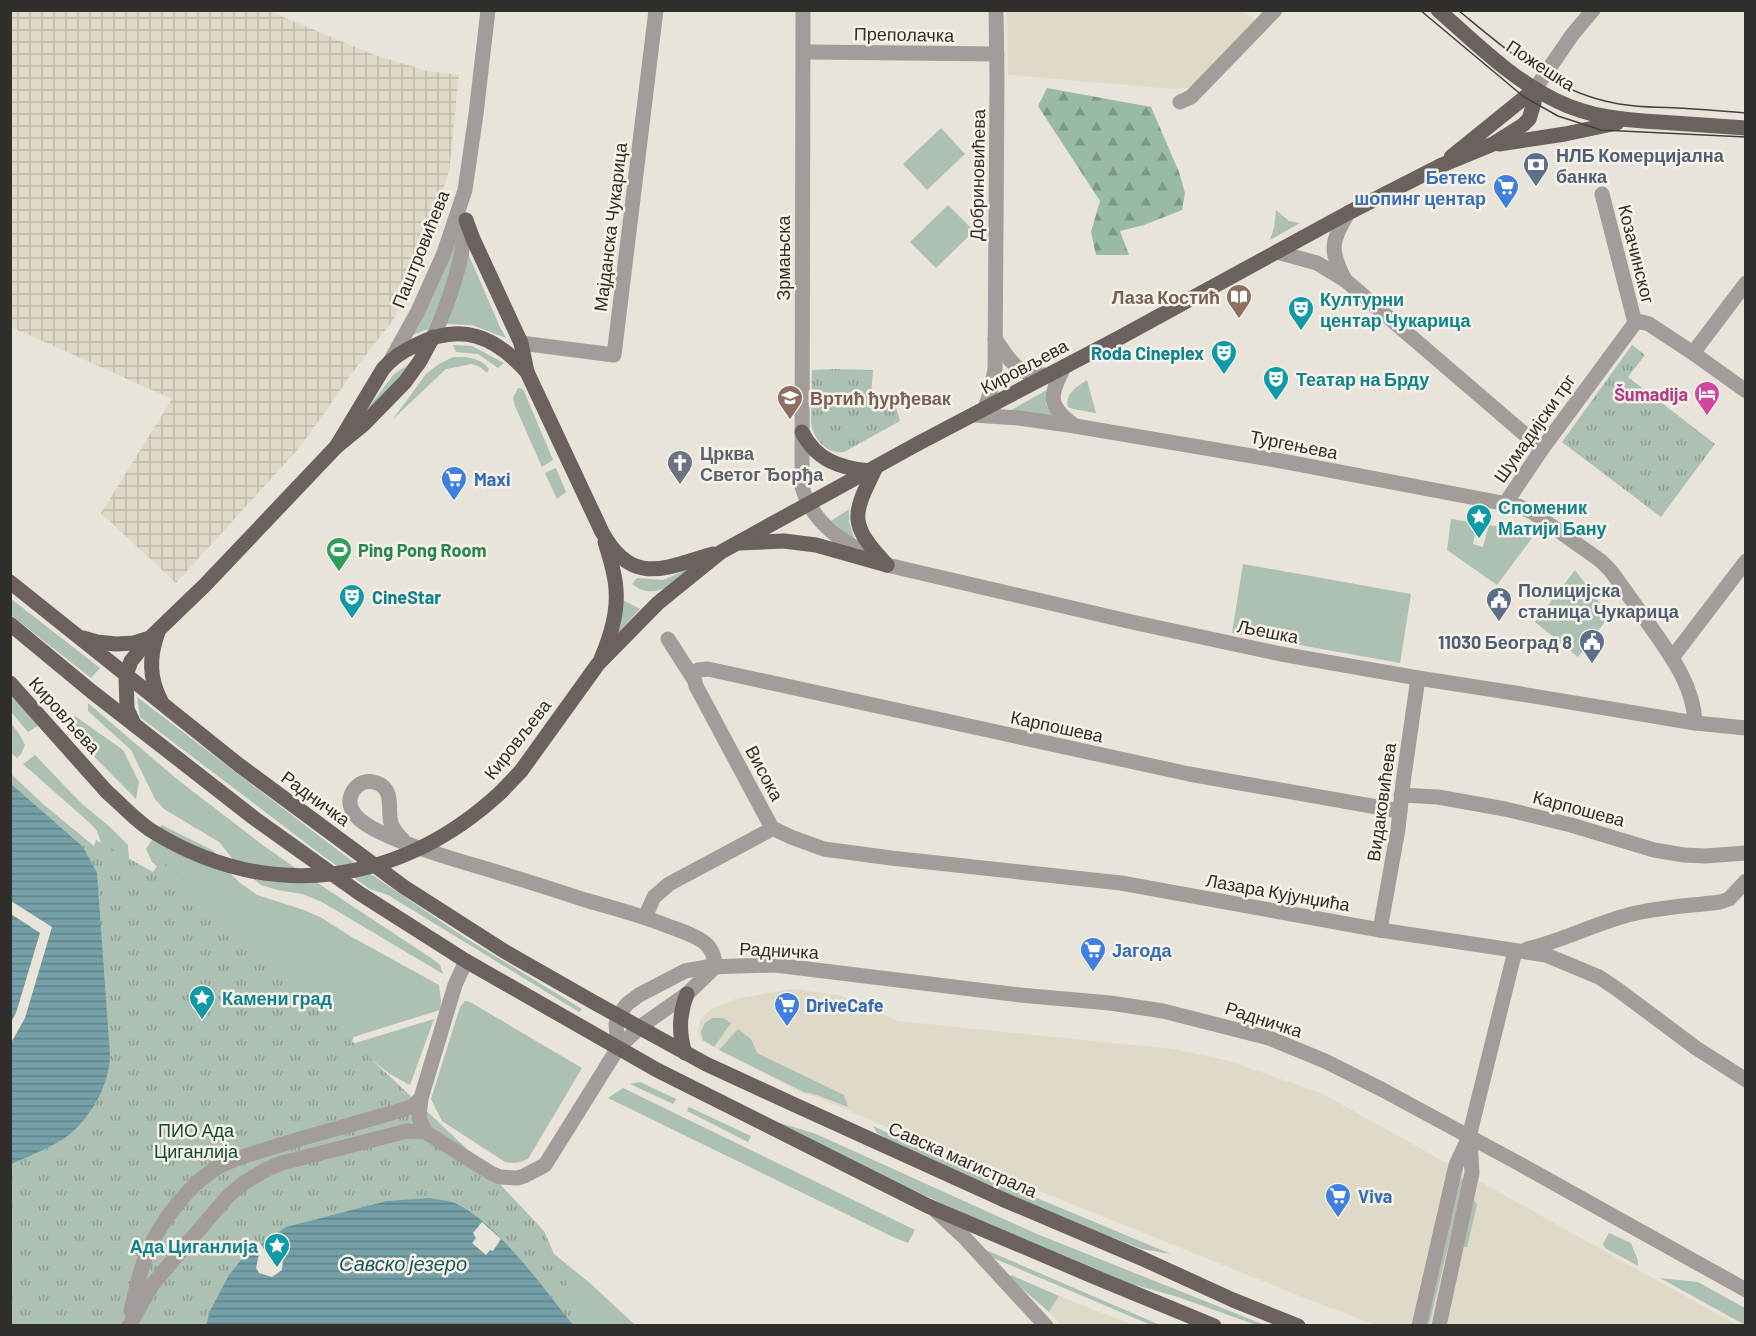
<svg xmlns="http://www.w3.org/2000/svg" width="1756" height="1336" viewBox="0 0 1756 1336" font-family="Barlow,sans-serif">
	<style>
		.built { fill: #dfd9c7 }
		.industrial { fill: url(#industrial-grid) }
		.grass { fill: #acc0b3 }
		.forest { fill: url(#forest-firs) }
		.park { fill: url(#park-tufts) }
		.water { fill: url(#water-rules) }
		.pier { fill: #e8e4d9 }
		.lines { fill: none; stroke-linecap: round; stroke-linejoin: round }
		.minor { stroke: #a29d9b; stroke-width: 15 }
		.major { stroke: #6b625f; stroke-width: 15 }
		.tram { stroke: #44413d; stroke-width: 1.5 }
		.major-bridge { stroke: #6b625f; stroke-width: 15 }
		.labels { text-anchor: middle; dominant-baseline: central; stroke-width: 5; stroke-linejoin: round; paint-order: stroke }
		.street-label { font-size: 18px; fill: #302e2a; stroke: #f6f2e7 }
		.service-label { font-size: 18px; font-weight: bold; fill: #4e5e75; stroke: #f6f2e7; text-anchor: start }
		.shop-label { font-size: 18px; font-weight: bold; fill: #366cbe; stroke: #f6f2e7; text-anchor: start }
		.education-label { font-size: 18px; font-weight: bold; fill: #785e54; stroke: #f6f2e7; text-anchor: end }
		.culture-label { font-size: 18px; font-weight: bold; fill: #0d838f; stroke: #f6f2e7; text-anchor: start }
		.hotel-label { font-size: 18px; font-weight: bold; fill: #b23c85; stroke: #f6f2e7; text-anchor: end }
		.worship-label { font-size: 18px; font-weight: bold; fill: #5b616d; stroke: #f6f2e7; text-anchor: start }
		.leisure-label { font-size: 18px; font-weight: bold; fill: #27864d; stroke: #f6f2e7; text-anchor: start }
		.park-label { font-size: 18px; fill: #134c2f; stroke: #f6f2e7 }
		.water-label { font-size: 20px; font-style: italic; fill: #17555d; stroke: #f6f2e7 }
	</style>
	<defs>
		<pattern id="industrial-grid" width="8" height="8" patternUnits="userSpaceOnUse" patternTransform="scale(1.5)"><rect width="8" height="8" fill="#dfd9c7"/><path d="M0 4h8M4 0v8" fill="none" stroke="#c0bbab"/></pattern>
		<pattern id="forest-firs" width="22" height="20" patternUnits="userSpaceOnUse" patternTransform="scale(1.5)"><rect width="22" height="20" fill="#99bba5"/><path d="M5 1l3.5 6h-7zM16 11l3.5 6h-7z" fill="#7d9887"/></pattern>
		<pattern id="park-tufts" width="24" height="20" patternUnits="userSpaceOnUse" patternTransform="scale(1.5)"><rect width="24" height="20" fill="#acc0b3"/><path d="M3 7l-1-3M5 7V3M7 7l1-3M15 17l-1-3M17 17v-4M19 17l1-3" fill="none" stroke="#8c9c92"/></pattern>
		<pattern id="water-rules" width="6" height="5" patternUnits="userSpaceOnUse" patternTransform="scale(1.5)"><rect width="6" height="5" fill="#75a0a7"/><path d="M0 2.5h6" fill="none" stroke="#608388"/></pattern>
	</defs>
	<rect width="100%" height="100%" fill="#e8e4d9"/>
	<g class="built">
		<polygon points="1007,11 1244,11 1260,25 1189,88 1174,89 1008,75"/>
		<polygon points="793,989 842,996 898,1021 1174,1049 1229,1061 1321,1093 1737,1325 1376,1325 1312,1301 968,1162 817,1097 804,1094 701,1040 698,1032 701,1018 712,1009 735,999"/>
		<polygon points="1059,1296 1133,1325 1062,1325 1049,1312"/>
	</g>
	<polygon class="industrial" points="11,10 269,11 372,54 427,71 459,75 449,172 407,292 394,319 358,365 300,447 176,583 101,513 172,399 11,327"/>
	<g class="grass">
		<polygon points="941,128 965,154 927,190 903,164"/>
		<polygon points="948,205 974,231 936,268 910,242"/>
		<polygon points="1276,210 1289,221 1300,223 1270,240 1274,228"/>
		<polygon points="461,221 450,277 428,329 410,336"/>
		<polygon points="467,251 500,327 506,338 472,325 444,324"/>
		<polygon points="453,345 472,346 504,363 498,368 478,354 456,352"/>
		<path d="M 453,357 C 467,357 480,357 489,369 L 487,373 L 480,367 L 472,364 L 446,369 L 393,419 L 426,374 L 439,364 Z"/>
		<polygon points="408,365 398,380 349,433 394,374"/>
		<path d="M 1087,380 L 1096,413 L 1073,409 L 1068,407 C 1065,393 1077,387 1087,380 Z"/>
		<polygon points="518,388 523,389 553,460 542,467 515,406 513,398"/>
		<polygon points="1047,390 1046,404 1053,417 1004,414"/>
		<polygon points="556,468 566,492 557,499 545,473"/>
		<polygon points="849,509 849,522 855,540 831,521"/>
		<polygon points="1451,519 1477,523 1473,544 1483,547 1489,525 1517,530 1532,538 1497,585 1447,550"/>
		<polygon points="1243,564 1411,594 1400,663 1232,633"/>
		<path d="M 695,566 C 675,581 656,603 632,584 L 637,578 L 663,580 Z"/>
		<polygon points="1575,570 1608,614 1604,623 1578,657 1535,622"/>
		<polygon points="10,598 100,668 91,678 11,615"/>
		<polygon points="621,599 640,609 615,636"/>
		<polygon points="10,695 39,725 28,732 11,712"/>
		<polygon points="137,697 356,864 464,937 582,1009 579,1012 388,895 370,889 323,856 140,717"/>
		<polygon points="88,703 178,780 264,846 304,874 434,960 440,965 443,974 322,902 302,894 278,890 261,885 240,868 219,842 164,809 155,799 131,750 88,711"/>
		<polygon points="75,716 123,750 139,782 136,799 65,727"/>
		<polygon points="11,723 18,732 25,745 21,754 17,758 11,753"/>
		<polygon points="35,755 82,804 109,826 128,845 130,881 10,1176 103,849 97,831 91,824 23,764"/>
		<polygon points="162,825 214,851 224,867 239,882 257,895 304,910 322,918 350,936 439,985 441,1001 440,1010 347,1039 152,862 146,849"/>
		<path d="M 465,1001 L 470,1002 L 582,1068 L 528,1159 C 519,1163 514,1164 505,1162 L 442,1121 L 431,1099 L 460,1007 Z"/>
		<polygon points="712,1018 723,1018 731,1023 714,1047 703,1040 701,1031 705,1023"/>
		<polygon points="434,1019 410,1085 390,1074 352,1044"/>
		<polygon points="738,1029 751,1039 757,1053 844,1095 848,1107 817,1095 804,1092 719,1050"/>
		<polygon points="640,1082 676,1099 673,1104 630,1084"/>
		<polygon points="623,1088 915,1230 908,1243 891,1236 608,1098"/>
		<polygon points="734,1101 777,1122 816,1134 1037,1234 1265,1325 1256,1325 1178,1297 1132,1284 978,1220 859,1165"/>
		<polygon points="689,1107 751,1136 748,1142 687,1111"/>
		<polygon points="873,1126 960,1166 1171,1254 1142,1249 1106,1235 989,1186 887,1139 877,1133"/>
		<polygon points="1461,1178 1464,1181 1429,1325 1426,1326"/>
		<polygon points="1473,1198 1477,1205 1467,1247 1462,1247"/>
		<polygon points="1609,1233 1631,1243 1638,1261 1638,1266 1605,1248 1603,1244"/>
		<polygon points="539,1242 590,1283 635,1325 573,1325"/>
		<polygon points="979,1247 1160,1325 1151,1325 984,1254"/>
		<polygon points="1011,1275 1059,1296 1049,1312 1009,1277"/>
		<polygon points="1660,1278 1698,1282 1745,1308 1745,1325"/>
	</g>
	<polygon class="forest" points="1047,88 1151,107 1179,172 1185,193 1182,210 1144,225 1120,231 1129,255 1096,255 1091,232 1100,201 1038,106"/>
	<g class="park">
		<polygon points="1632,345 1645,355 1628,377 1715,444 1661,517 1562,442"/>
		<path d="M 834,369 L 873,370 L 871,395 L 897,396 L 895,404 L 900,421 L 844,452 C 826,454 813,439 811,422 L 812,370 Z"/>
		<polygon points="10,773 43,804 94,846 96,840 153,872 161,860 357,1028 352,1041 466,1148 544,1231 584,1323 587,1325 11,1325"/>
	</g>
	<g class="water">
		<path d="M 10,783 L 83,847 L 97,873 L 110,1056 C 109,1085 92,1115 70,1134 C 57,1145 27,1157 11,1164 Z"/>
		<path d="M 430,1198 C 438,1200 450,1200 457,1204 C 498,1224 544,1289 573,1325 L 206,1326 L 210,1311 L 229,1275 L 245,1255 L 286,1227 L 387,1201 Z"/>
	</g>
	<g class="pier">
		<polygon points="11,901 52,927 25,1018 11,1043 11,1022 16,1013 40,933 11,914"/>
		<polygon points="482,1222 501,1239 493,1251 490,1250 486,1255 472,1243 476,1238 473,1233"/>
		<polygon points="259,1242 265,1250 277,1251 283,1257 282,1270 272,1277 259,1273 256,1268 259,1254 253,1245"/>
	</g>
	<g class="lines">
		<g class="minor">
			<path d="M 803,10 L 802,487 C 814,529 851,546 887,565 L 1132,622 L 1281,654 L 1418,678 L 1521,694 L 1695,723 L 1746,728"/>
			<polyline points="811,52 997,54"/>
			<polyline points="1535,89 1572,35 1593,10"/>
			<polyline points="1180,102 1191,97 1275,10"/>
			<polyline points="1602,194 1635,323"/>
			<polyline points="1277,252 1317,263 1345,280 1542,449"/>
			<path d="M 1345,280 C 1329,249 1331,243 1348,213"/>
			<path d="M 433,337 C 450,299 463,262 466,220"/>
			<path d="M 995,339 C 1011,362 1017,376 1047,375"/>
			<polyline points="521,343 614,355 656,10"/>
			<polyline points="1693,353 1746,283"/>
			<polyline points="391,360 418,311 444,253 465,190 476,114 488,10"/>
			<path d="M 1064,367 C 1050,396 1046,405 1075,426"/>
			<polyline points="985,408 990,394 995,369 997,79 996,10"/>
			<path d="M 974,415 L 1019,418 L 1075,426 L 1287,462 L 1518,506 L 1532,512 L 1601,561 L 1610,570 C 1623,587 1635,605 1648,623 C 1669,653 1694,685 1695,723"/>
			<polyline points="1505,504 1542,449 1635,323 1642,322 1649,324 1693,353 1746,391"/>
			<polyline points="668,639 693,678"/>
			<polyline points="1672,658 1746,561"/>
			<polyline points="1401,795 1438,797 1505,809 1571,825 1654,850 1684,855 1705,856 1746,853"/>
			<polyline points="772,828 791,837 824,849 891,858 1121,883 1380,930 1546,955 1599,977 1617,989 1696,1048 1746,1080"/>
			<polyline points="772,828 696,686 693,674 698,670 708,669 1189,774 1400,811"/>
			<polyline points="645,917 654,897 669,884 768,831 772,828"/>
			<polyline points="1380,930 1398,829 1403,783 1418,678"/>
			<path d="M 1527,949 C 1562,941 1594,924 1628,915 C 1658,907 1689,906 1720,902 L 1729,899 L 1746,881"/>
			<polyline points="618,1048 616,1024 618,1016 627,1004 639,995 685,971 707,967 775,965 1020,995 1110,1003 1163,1011 1269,1038 1325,1061 1381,1089 1518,1163 1746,1290"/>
			<polyline points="425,1132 419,1117 421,1098 455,985 466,961"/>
			<polyline points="936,1211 964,1237 1046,1326"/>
			<path d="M 131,1311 C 136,1289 141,1265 151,1245 C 163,1219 188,1187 212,1171 C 228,1160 249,1155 267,1149 C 313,1134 359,1123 405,1109 L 413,1106 L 421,1098"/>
			<path d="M 129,1326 L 152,1285 L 228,1196 L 245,1182 L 267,1169 L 282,1163 L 407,1131 L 425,1132 L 491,1173 L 500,1177 L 517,1178 L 524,1176 L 545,1165 L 618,1048 L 640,1027 L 687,994 L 715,967 C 715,958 712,949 705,943 C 695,935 679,930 668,926 C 641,915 613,908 585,900 C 558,891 530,882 503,874 C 469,863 377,840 356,816 C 352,811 349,805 350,799 C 351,793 354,788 360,784 C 365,781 371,781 377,783 C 395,790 387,809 391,823 C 393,830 399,836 404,841"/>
			<polyline points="1419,1326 1456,1165 1469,1137 1515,951"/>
			<polyline points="1439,1326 1472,1173 1470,1140"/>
		</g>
		<g class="major">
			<path d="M 1438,10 C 1475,42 1512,80 1557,101 C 1589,117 1624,120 1659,122 C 1688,124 1717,126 1746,128"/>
			<polyline points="1499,144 1565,134 1617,123"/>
			<polyline points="1451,157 1535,89"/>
			<polyline points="466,220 473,239 521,343 527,372"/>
			<path d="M 802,432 C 816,460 840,468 869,471"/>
			<path d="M 336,447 L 383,369 C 392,358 403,351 416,345 C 461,322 495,336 527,372 L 602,532 C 632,587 665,568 713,554"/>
			<path d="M 876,467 C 852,516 848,523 887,565"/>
			<polyline points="740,543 784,541 816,545 887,565"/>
			<polyline points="10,582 239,765 404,887 504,951 595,1003 706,1064 795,1105 1002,1199 1141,1258 1233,1300 1298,1326"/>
			<polyline points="10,624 91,691 254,818 359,893 466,961 657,1070 928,1206 1095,1277 1214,1326"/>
			<path d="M 158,632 C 149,657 149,678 161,701"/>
			<polyline points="83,638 97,642 116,644 134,643 150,638 205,585 336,447 363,425 405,382 420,361 433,337"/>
			<path d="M 601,659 C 610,638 618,612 616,589 C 615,573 610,558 605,542"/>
			<polyline points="10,683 107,792"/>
			<polyline points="134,724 127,709 126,675 131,661 150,638"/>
			<polyline points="501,792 521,771 598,664 658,603 721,552 919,443 1119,338 1348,213 1442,165 1493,144 1523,125 1529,119 1534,103 1535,89"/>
			<path d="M 685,1053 C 678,1032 679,1014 687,994"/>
		</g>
		<g class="tram">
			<polyline points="1420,10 1524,97 1558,116 1601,130 1746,137"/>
			<path d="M 1458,10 C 1503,47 1547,87 1605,101 C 1628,107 1653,107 1677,108 C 1700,109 1723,111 1746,113"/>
		</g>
		<path class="major-bridge" d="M 107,792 C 121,804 136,821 152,831 C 270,904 401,885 501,792"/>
	</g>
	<defs>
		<symbol id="bank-pin" viewBox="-11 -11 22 30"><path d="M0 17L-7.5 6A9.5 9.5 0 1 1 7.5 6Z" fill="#5c6f8a" stroke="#f6f2e7"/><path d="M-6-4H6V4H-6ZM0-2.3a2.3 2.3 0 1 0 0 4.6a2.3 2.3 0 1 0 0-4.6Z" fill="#fff"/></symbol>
		<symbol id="supermarket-pin" viewBox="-11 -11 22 30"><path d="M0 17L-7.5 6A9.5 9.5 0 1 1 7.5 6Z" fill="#3f7fe0" stroke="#f6f2e7"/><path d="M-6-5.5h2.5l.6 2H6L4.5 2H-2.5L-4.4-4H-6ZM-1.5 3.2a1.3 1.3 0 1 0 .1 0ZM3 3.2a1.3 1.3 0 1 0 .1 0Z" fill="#fff"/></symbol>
		<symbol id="library-pin" viewBox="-11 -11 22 30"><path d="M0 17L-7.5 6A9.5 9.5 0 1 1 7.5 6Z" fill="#8d6e63" stroke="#f6f2e7"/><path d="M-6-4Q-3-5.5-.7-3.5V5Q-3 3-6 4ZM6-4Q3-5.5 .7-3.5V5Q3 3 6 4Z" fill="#fff"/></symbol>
		<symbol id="theatre-pin" viewBox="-11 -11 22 30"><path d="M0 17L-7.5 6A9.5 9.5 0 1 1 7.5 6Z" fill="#0f9aa8" stroke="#f6f2e7"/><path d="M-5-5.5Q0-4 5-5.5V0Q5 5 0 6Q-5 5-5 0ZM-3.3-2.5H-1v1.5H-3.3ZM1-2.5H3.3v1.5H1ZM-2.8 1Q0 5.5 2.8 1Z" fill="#fff"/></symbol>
		<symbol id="hotel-pin" viewBox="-11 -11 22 30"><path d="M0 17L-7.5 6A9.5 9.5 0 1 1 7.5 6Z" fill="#d1479c" stroke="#f6f2e7"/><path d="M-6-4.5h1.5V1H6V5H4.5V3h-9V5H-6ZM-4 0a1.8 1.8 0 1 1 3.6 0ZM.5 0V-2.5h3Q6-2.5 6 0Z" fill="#fff"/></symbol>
		<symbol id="school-pin" viewBox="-11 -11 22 30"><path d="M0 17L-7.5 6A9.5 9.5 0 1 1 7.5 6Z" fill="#8d6e63" stroke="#f6f2e7"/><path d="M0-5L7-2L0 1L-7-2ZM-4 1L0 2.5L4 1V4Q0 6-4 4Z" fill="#fff"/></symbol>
		<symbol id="church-pin" viewBox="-11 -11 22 30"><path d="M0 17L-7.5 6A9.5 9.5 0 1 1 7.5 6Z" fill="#6b7280" stroke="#f6f2e7"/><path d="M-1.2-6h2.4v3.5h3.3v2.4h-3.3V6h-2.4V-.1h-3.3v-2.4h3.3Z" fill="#fff"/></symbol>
		<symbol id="sight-pin" viewBox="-11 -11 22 30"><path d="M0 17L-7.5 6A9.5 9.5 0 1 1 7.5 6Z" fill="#0f9aa8" stroke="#f6f2e7"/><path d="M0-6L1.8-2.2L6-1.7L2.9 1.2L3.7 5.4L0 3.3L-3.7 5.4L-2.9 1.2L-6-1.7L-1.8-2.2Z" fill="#fff"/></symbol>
		<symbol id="stadium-pin" viewBox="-11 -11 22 30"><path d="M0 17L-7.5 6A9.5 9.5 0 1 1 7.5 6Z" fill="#2e9e5b" stroke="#f6f2e7"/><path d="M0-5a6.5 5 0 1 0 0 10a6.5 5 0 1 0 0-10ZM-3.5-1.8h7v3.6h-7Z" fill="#fff"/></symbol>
		<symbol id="civic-pin" viewBox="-11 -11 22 30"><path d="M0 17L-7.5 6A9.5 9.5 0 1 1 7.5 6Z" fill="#5c6f8a" stroke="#f6f2e7"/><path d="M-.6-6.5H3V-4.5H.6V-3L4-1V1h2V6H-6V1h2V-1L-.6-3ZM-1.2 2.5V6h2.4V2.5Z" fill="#fff"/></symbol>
	</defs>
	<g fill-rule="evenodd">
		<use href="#bank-pin" x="1521" y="150" width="30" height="40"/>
		<use href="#supermarket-pin" x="1491" y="172" width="30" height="40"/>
		<use href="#library-pin" x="1224" y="282" width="30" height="40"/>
		<use href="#theatre-pin" x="1286" y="294" width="30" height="40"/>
		<use href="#theatre-pin" x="1209" y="338" width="30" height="40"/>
		<use href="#theatre-pin" x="1261" y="364" width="30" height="40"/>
		<use href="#hotel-pin" x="1692" y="379" width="30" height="40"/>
		<use href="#school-pin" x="775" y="383" width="30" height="40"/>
		<use href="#church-pin" x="665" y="448" width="30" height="40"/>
		<use href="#supermarket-pin" x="439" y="464" width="30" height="40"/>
		<use href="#sight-pin" x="1464" y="502" width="30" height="40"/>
		<use href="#stadium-pin" x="324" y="535" width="30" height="40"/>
		<use href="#theatre-pin" x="337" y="582" width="30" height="40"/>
		<use href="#civic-pin" x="1484" y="585" width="30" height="40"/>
		<use href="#civic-pin" x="1577" y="627" width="30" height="40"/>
		<use href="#supermarket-pin" x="1078" y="935" width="30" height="40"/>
		<use href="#sight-pin" x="187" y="983" width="30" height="40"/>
		<use href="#supermarket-pin" x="772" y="990" width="30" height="40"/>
		<use href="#supermarket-pin" x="1323" y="1181" width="30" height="40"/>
		<use href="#sight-pin" x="262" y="1231" width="30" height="40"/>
	</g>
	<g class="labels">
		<g class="street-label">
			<text transform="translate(904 34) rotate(1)">Преполачка</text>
			<text transform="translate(1541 65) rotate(33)">Пожешка</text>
			<text transform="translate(977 175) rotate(-89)">Добриновићева</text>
			<text transform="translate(610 227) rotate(-83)">Мајданска Чукарица</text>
			<text transform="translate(420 249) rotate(-68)">Паштровићева</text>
			<text transform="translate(1637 254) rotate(76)">Козачинског</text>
			<text transform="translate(783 258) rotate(-90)">Зрмањска</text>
			<text transform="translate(1024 366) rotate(-28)">Кировљева</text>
			<text transform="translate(1534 428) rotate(-55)">Шумадијски трг</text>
			<text transform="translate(1294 444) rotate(11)">Тургењева</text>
			<text transform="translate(1268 631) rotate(11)">Љешка</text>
			<text transform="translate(65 715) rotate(48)">Кировљева</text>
			<text transform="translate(1057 726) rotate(12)">Карпошева</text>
			<text transform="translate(517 739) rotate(-52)">Кировљева</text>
			<text transform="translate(765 773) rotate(62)">Висока</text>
			<text transform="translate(316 798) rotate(36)">Радничка</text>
			<text transform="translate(1381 802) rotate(-82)">Видаковићева</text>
			<text transform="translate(1579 808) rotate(15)">Карпошева</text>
			<text transform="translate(1278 892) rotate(10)">Лазара Кујунџића</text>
			<text transform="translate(779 950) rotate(3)">Радничка</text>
			<text transform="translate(1264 1019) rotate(18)">Радничка</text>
			<text transform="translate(963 1159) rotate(24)">Савска магистрала</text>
		</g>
		<g class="service-label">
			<text x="1556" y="155">НЛБ Комерцијална<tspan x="1556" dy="21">банка</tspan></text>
			<text x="1518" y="590">Полицијска<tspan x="1518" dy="21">станица Чукарица</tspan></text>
			<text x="1572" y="642" text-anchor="end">11030 Београд 8</text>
		</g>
		<g class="shop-label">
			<text x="1486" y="177" text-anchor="end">Бетекс<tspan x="1486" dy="21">шопинг центар</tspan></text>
			<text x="474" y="479">Maxi</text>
			<text x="1112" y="950">Јагода</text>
			<text x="806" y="1005">DriveCafe</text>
			<text x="1358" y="1196">Viva</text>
		</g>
		<g class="education-label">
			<text x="1220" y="297">Лаза Костић</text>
			<text x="810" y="398" text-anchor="start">Вртић ђурђевак</text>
		</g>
		<g class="culture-label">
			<text x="1320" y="299">Културни<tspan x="1320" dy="21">центар Чукарица</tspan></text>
			<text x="1204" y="353" text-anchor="end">Roda Cineplex</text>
			<text x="1296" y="379">Театар на Брду</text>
			<text x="1498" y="507">Споменик<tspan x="1498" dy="21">Матији Бану</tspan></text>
			<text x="372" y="597">CineStar</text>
			<text x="222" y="998">Камени град</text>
			<text x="258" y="1246" text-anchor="end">Ада Циганлија</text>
		</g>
		<g class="hotel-label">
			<text x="1688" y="394">Šumadija</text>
		</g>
		<g class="worship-label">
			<text x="700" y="453">Црква<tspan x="700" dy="21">Светог Ђорђа</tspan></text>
		</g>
		<g class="leisure-label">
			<text x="358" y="550">Ping Pong Room</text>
		</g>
		<g class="park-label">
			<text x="196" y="1130">ПИО Ада<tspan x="196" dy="21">Циганлија</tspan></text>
		</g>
		<g class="water-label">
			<text x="403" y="1263">Савско језеро</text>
		</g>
	</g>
	<rect width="1756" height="1336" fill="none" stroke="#302e2a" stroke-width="24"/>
</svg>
